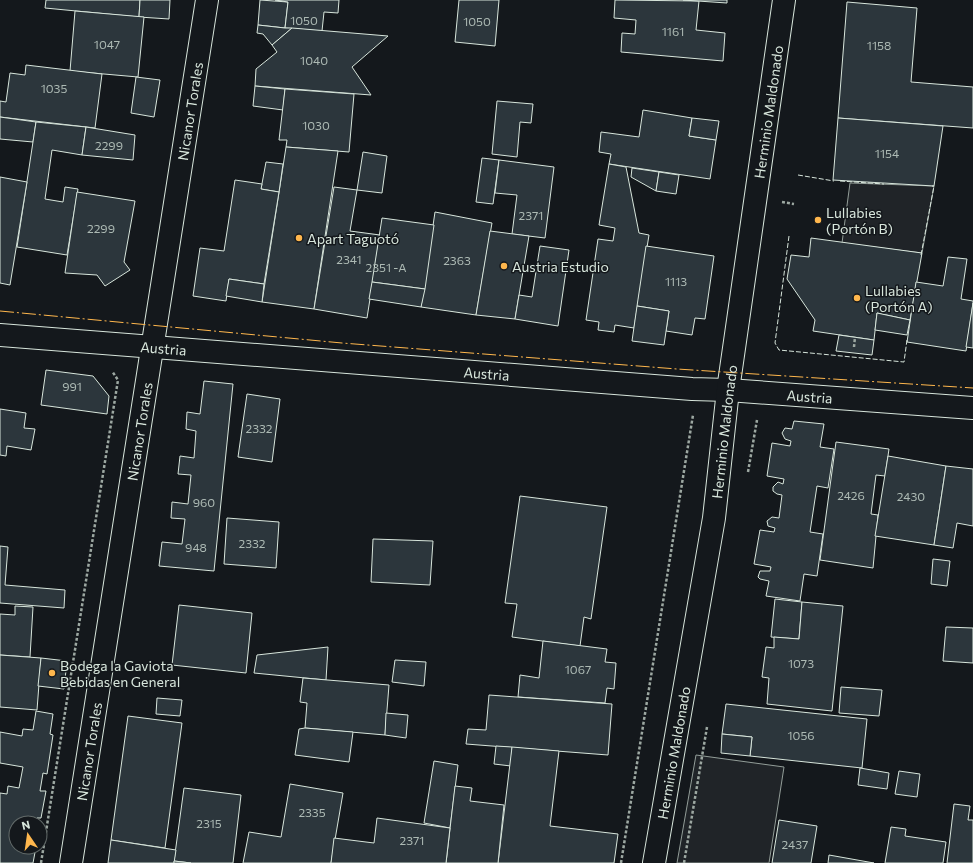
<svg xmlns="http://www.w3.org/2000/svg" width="973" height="863" viewBox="0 0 973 863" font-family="Commissioner,sans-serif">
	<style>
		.green { fill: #202428; stroke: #939e99 }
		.building { fill: #2c363c; stroke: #d8e6dc }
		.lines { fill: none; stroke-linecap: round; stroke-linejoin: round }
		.minor-casing { stroke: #d8e6dc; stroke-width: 24 }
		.path { stroke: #9da8a2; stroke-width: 2.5; stroke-dasharray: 3 2; stroke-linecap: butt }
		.minor { stroke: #14181c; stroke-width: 22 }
		.fence { stroke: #d8e6dc; stroke-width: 1; stroke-dasharray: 5 2; stroke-linecap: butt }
		.power { stroke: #ffb74d; stroke-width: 1; stroke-dasharray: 14 3 2 3; stroke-linecap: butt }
		.poi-dot { fill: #ffb74d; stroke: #14181c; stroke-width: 1.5 }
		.labels { text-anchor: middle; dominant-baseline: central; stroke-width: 3; stroke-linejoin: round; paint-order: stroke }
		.number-label { font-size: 12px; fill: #adbab4 }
		.street-label { font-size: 14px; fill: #d8e6dc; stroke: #14181c }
		.poi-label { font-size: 14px; fill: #d8e6dc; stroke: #14181c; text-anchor: start }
	</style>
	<rect width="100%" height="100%" fill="#14181c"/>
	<g class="green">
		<polygon points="850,183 934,186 922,253 842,243"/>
		<polygon points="696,755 784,767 769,863 677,863"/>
	</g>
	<g class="building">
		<polygon points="46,0 140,0 139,17 45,8"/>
		<polygon points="140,0 170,0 169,19 139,17"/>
		<polygon points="260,0 288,2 285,28 258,25"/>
		<polygon points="275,0 339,0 338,13 324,12 322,31 285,28 288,2"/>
		<polygon points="459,0 499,0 495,46 455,42"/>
		<polygon points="615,0 699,1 696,30 725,33 723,61 621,52 622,33 635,34 636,20 614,18"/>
		<polygon points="683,0 727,0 727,3"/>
		<polygon points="847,2 917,8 911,82 973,87 973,128 838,118"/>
		<polygon points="75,11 144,17 138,77 70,71"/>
		<polygon points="258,25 285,28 292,28 272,45 263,34 257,33"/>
		<polygon points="292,28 388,36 352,67 371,95 255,86 256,69 277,52 272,45"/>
		<polygon points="26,65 102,74 95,128 0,117 0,101 6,102 10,73 25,75"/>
		<polygon points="136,77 160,80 154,117 131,113"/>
		<polygon points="255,86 285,89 283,110 253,106"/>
		<polygon points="285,89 354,94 349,152 286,147 287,140 279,140"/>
		<polygon points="497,101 533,104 531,123 520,122 517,157 492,154"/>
		<polygon points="643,110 692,118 689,136 716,140 710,179 609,164 611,154 599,152 601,132 639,137"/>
		<polygon points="0,117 36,122 33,142 0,139"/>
		<polygon points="692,118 719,121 716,140 689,136"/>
		<polygon points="838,118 943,126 934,186 833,180"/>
		<polygon points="36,122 86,127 82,155 52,150 45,199 63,202 65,187 78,189 67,255 17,247"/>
		<polygon points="86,127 135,135 133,160 82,155"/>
		<polygon points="286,147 338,151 314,309 262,302"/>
		<polygon points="363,152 387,156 382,193 357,190"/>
		<polygon points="482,158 499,160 493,204 476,202"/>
		<polygon points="499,160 554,167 545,238 512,234 517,195 495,193"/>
		<polygon points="266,162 283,164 279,192 261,189"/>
		<polygon points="609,164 626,167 639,233 649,235 634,328 615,325 614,332 598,330 599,322 586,320 598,239 613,241 615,228 599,225"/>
		<polygon points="632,168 659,172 656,191 631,177"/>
		<polygon points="659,172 679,175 676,194 656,191"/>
		<polygon points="0,177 27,182 10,285 0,283"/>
		<polygon points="235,180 262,184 261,189 279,192 264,284 229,279 226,301 193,296 200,248 224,251"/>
		<polygon points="334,187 357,190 350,231 380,235 367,318 314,309"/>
		<polygon points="77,192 135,201 124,262 130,270 105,286 97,275 65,273"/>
		<polygon points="435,212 492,223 476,315 421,307"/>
		<polygon points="382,218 434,225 425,289 372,282"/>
		<polygon points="490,231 529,236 515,319 476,315"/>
		<polygon points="811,238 922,253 910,320 877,313 874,340 813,331 815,320 787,279 791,255 809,257"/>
		<polygon points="540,246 569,250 558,326 515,319 519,295 532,297"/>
		<polygon points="646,246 714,256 705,319 695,318 692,335 666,331 669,311 637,306"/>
		<polygon points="948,257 967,259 961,299 973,301 973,303 966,351 907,342 916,282 943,286"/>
		<polygon points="229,279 264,284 262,302 226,296"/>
		<polygon points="372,282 425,289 421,307 369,299"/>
		<polygon points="973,303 973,348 966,347"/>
		<polygon points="637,306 669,311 664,345 632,341"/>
		<polygon points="877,313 910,320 907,335 875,330"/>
		<polygon points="839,335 874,340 872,355 836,351"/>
		<polygon points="46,370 93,376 109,396 107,414 41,405"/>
		<polygon points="204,381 233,384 214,571 159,566 162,542 182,544 185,519 171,518 172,502 188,504 191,475 178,474 180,456 194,458 196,431 186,429 187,412 200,414"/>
		<polygon points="247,394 280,399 272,462 238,457"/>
		<polygon points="0,409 26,413 24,428 35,429 31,450 7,446 6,456 0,455"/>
		<polygon points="794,421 824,424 820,447 834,449 828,488 817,486 810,532 823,534 817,576 804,574 800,601 766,596 769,581 760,579 758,577 760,571 770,571 771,567 754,564 760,530 774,532 775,528 768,526 767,521 772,517 779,518 782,495 777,494 773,491 773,487 778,482 783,484 784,479 767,476 772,443 790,446 791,441 785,439 782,433 785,428 792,429"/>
		<polygon points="836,442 889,449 885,476 876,475 871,514 878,515 873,568 820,560"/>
		<polygon points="888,456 946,466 934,545 875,536"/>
		<polygon points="946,466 973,469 973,526 957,523 953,548 934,545"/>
		<polygon points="520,496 607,507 591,619 584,617 580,646 512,637 517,604 505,603"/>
		<polygon points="227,518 279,522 276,568 224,564"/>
		<polygon points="373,539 433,541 430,585 371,582"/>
		<polygon points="0,546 8,547 5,585 65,590 64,608 0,603"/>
		<polygon points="933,559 950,561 947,586 931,584"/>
		<polygon points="775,599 802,602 799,639 771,637"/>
		<polygon points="802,602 843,606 832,711 767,704 769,678 762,677 766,647 774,648 774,637 799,639"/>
		<polygon points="179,605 252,613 246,673 172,665"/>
		<polygon points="15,606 33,607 30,657 0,655 0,614 15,615"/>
		<polygon points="946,627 973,628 973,663 943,661"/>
		<polygon points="543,641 607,649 605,662 616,663 614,689 607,688 605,703 518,697 520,675 539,678"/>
		<polygon points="328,647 326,680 254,673 257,655"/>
		<polygon points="0,655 41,658 37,710 0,707"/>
		<polygon points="41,658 67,661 64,689 38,686"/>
		<polygon points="395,660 426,662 424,686 392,682"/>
		<polygon points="303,678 389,685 385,735 305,728 307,703 300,702"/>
		<polygon points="841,687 882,690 879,716 839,713"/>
		<polygon points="489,695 612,704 608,755 466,744 468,729 486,730"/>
		<polygon points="157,698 182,700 180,716 156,714"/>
		<polygon points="726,704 867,719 862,768 750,756 752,737 722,734"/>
		<polygon points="36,711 53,714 50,734 53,735 47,774 43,773 40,791 46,791 41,818 37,818 36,823 16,823 16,847 36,847 33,863 0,863 0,793 7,794 8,786 19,788 23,767 0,763 0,732 22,736 23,729 33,730"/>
		<polygon points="386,713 408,715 406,738 385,735"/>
		<polygon points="128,716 182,723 165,848 111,840"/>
		<polygon points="305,728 353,732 349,762 295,755 299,729"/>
		<polygon points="722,734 752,737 750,756 721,753"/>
		<polygon points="496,746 512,747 511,766 494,764"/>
		<polygon points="512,747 559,751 550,826 618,834 614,863 498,863"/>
		<polygon points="434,761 458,765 450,828 424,823"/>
		<polygon points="860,768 889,773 887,789 858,785"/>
		<polygon points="899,771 920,774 917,797 895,794"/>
		<polygon points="290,784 343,793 331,863 243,863 249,832 281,837"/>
		<polygon points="455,786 472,788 470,801 504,805 498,863 446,863"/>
		<polygon points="184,788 241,795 233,863 191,863 174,861"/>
		<polygon points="954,804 970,806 968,820 973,820 973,863 947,863"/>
		<polygon points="377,818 450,828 446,863 331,863 334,838 374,843"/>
		<polygon points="779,820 817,826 811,863 772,863"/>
		<polygon points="891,827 906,829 905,836 946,842 943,863 885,863"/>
		<polygon points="111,840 176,850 174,863 108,863"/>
		<polygon points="829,855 874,863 828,863"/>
		<polygon points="174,861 191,863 174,863"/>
	</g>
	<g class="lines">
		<defs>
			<g id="minor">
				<path id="s1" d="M 0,335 L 692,389 L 728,390 L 973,408"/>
				<path id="s2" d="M 71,863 L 207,0"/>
				<path id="s3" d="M 654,863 L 714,518 L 728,390 L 784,0"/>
			</g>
		</defs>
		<use href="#minor" class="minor-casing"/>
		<g class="path">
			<polyline points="782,202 794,204"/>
			<polyline points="854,347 855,337"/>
			<polyline points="748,472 757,420"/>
			<polyline points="41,863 118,380 112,371"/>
			<polyline points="621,863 693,415"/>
			<polyline points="684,863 707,727"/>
		</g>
		<use href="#minor" class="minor"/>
		<g class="fence">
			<polyline points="798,175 834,181"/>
			<polyline points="840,181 884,184"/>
			<polyline points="789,236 775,343 779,350 904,362 907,340"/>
			<polyline points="921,255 934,186 932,186"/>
		</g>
		<polyline class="power" points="0,311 342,343 677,369 973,388"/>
	</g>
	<g class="poi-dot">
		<circle cx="818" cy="220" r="4"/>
		<circle cx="299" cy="238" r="4"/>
		<circle cx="504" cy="266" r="4"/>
		<circle cx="857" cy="298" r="4"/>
		<circle cx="52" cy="673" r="4"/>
	</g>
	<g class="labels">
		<g class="number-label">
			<text x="304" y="20">1050</text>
			<text x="477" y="21">1050</text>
			<text x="673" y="31">1161</text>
			<text x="107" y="44">1047</text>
			<text x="879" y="45">1158</text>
			<text x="314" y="60">1040</text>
			<text x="54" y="88">1035</text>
			<text x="316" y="125">1030</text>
			<text x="109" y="145">2299</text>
			<text x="887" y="153">1154</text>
			<text x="531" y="215">2371</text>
			<text x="101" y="228">2299</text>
			<text x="349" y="259">2341</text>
			<text x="457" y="260">2363</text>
			<text x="386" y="267">2351 -A</text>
			<text x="676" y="281">1113</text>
			<text x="72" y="386">991</text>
			<text x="259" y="428">2332</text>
			<text x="851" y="495">2426</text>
			<text x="911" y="496">2430</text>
			<text x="204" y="502">960</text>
			<text x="252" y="543">2332</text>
			<text x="196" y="547">948</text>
			<text x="801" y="663">1073</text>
			<text x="578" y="669">1067</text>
			<text x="801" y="735">1056</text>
			<text x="312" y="812">2335</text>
			<text x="209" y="823">2315</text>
			<text x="412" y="840">2371</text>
			<text x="795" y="844">2437</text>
		</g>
		<g class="street-label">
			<text stroke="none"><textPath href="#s3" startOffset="760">Herminio Maldonado</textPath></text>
			<text stroke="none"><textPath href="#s2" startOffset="761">Nicanor Torales</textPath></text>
			<text stroke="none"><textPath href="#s1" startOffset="164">Austria</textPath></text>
			<text stroke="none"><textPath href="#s1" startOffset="488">Austria</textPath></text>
			<text stroke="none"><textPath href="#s1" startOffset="812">Austria</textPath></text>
			<text stroke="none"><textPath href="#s2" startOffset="437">Nicanor Torales</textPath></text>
			<text stroke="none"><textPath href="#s3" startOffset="437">Herminio Maldonado</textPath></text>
			<text stroke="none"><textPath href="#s2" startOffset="113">Nicanor Torales</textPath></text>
			<text stroke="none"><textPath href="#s3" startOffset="112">Herminio Maldonado</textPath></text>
		</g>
		<g class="poi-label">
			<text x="826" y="212">Lullabies<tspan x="826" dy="16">(Portón B)</tspan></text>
			<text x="307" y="238">Apart Taguotó</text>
			<text x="512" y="266">Austria Estudio</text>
			<text x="865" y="290">Lullabies<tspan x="865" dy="16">(Portón A)</tspan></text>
			<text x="60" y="665">Bodega la Gaviota<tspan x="60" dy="16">Bebidas en General</tspan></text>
		</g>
	</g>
	<g transform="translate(28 835) rotate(347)"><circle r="19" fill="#14181c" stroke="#626a69"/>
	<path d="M0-3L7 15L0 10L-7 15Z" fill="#ffb74d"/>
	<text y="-6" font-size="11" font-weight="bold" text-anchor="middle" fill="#d8e6dc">N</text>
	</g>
</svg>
